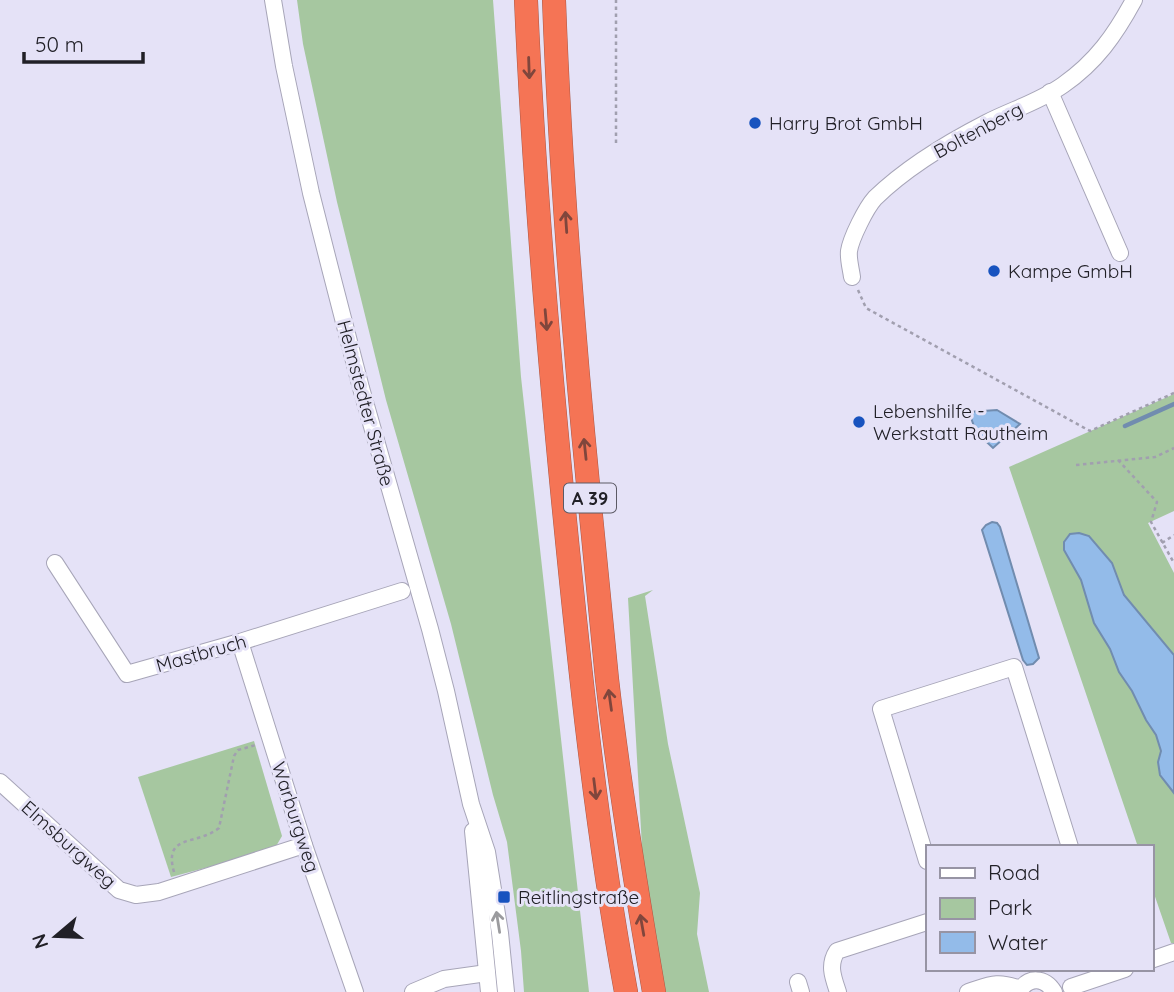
<svg xmlns="http://www.w3.org/2000/svg" width="1174" height="992" viewBox="0 0 1174 992" font-family="Quicksand,sans-serif">
	<style>
		.green { fill: #a6c7a0 }
		.water { fill: #93bbe9; stroke: #718caf; stroke-width: 2 }
		.lines { fill: none; stroke-linecap: round; stroke-linejoin: round }
		.stream { stroke: #718caf; stroke-width: 4.5 }
		.minor-casing { stroke: #a7a5b8; stroke-width: 18 }
		.highway-casing { stroke: #ab5745; stroke-width: 24 }
		.path { stroke: #a19faf; stroke-width: 2.5; stroke-dasharray: 3.5 3.5; stroke-linecap: butt }
		.minor { stroke: #fff; stroke-width: 16 }
		.highway { stroke: #f57455; stroke-width: 23 }
		.oneway { stroke: #80463c }
		.oneway2 { stroke: #9b9b9e }
		.poi-dot { fill: #1853bf; stroke: #e5e2f7; stroke-width: 2.5 }
		.labels { text-anchor: middle; dominant-baseline: central; stroke-width: 6; stroke-linejoin: round; paint-order: stroke }
		.shield { fill: #e5e2f7; stroke: #5c5a65; stroke-width: 2 }
		.shield-label { font-size: 18px; font-weight: bold; fill: #212027 }
		.poi-label { font-size: 19px; fill: #212027; stroke: #e5e2f7; text-anchor: start }
		.street-label { font-size: 19px; fill: #212027; stroke: #e5e2f7 }
	</style>
	<rect width="100%" height="100%" fill="#e5e2f7"/>
	<g class="green">
		<polygon points="297,0 493,0 521,377 589,992 524,992 521,951 507,842 493,795 451,624 386,400 337,202 303,44"/>
		<polygon points="1174,394 1174,511 1148,523 1174,573 1174,655 1124,595 1112,563 1064,550 1081,580 1094,623 1110,649 1119,672 1132,691 1146,720 1156,735 1161,751 1158,762 1160,775 1174,793 1174,943 1171,943 1151,885 1151,847 1138,847 1009,467"/>
		<polygon points="653,590 645,596 668,744 700,893 697,934 709,992 664,992 643,865 628,598"/>
		<polygon points="254,741 282,836 275,848 262,853 171,877 138,777"/>
	</g>
	<g class="water">
		<polygon points="997,410 1020,424 993,448 976,432 969,412"/>
		<polygon points="992,522 997,523 1000,527 1039,658 1033,664 1027,665 1023,660 982,530 986,525"/>
		<polygon points="1079,533 1089,536 1112,563 1124,595 1174,655 1174,793 1160,775 1158,762 1161,751 1156,735 1146,720 1132,691 1119,672 1110,649 1094,623 1081,580 1064,550 1064,542 1070,534"/>
	</g>
	<g class="lines">
		<polyline class="stream" points="1125,426 1174,404"/>
		<defs>
			<g id="minor">
				<polyline points="273,0 284,66 311,193 330,268 361,388 430,629 446,691 471,804 487,852 500,933 506,992"/>
				<polyline points="1050,92 1120,253"/>
				<path d="M 852,277 C 851,269 848,259 849,251 C 851,238 866,208 875,198 C 907,167 947,143 986,123 C 1011,110 1039,102 1063,85 C 1096,62 1115,35 1134,0"/>
				<polyline points="55,563 127,674 240,642 402,591"/>
				<polyline points="240,642 304,845 355,992"/>
				<polyline points="0,782 119,890 136,895 159,892 304,845"/>
				<polyline points="473,831 489,992"/>
				<polyline points="927,861 881,709 1014,667 1070,847"/>
				<polyline points="1151,960 1174,952"/>
				<polyline points="798,982 801,992"/>
				<polyline points="1071,987 1125,969"/>
				<polyline points="413,992 444,979 487,973"/>
				<path d="M 838,992 C 833,977 828,965 837,951 L 927,922"/>
				<path d="M 968,992 C 990,985 997,980 1020,989"/>
				<path d="M 1019,992 C 1028,976 1045,977 1054,992"/>
			</g>
			<g id="highway">
				<path d="M 526,0 C 533,167 547,334 563,500 C 579,664 596,829 626,992"/>
				<path d="M 554,0 C 560,165 573,330 589,495 C 595,556 601,618 607,679 C 619,784 636,888 654,992"/>
			</g>
		</defs>
		<use href="#minor" class="minor-casing"/>
		<use href="#highway" class="highway-casing"/>
		<g class="path">
			<polyline points="616,143 616,0"/>
			<polyline points="858,290 866,308 1090,431 1174,393"/>
			<polyline points="1118,460 1157,502 1151,522 1174,563"/>
			<polyline points="1076,465 1155,457 1174,448"/>
			<polyline points="1162,543 1174,535"/>
			<path d="M 174,872 C 163,833 197,846 219,828 L 234,756 L 238,750 L 256,745"/>
		</g>
		<use href="#minor" class="minor"/>
		<use href="#highway" class="highway"/>
	</g>
	<defs><path id="oneway-shaft" d="M-6 0H5M1.5-3L5.5 0L1.5 3" fill="none" stroke-width="1.6" stroke-linecap="round" stroke-linejoin="round" transform="scale(1.75)"/></defs>
	<g class="oneway">
		<use href="#oneway-shaft" transform="translate(529 68) rotate(88)"/>
		<use href="#oneway-shaft" transform="translate(566 222) rotate(-94)"/>
		<use href="#oneway-shaft" transform="translate(546 320) rotate(85)"/>
		<use href="#oneway-shaft" transform="translate(585 449) rotate(-96)"/>
		<use href="#oneway-shaft" transform="translate(610 700) rotate(-98)"/>
		<use href="#oneway-shaft" transform="translate(595 789) rotate(83)"/>
		<use href="#oneway-shaft" transform="translate(642 925) rotate(-100)"/>
	</g>
	<use class="oneway2" href="#oneway-shaft" transform="translate(498 922) rotate(-99)"/>
	<g class="poi-dot">
		<circle cx="755" cy="123" r="7"/>
		<circle cx="994" cy="271" r="7"/>
		<circle cx="859" cy="422" r="7"/>
		<rect x="497" y="890" width="14" height="14" rx="3.5"/>
	</g>
	<g class="labels">
		<rect class="shield" x="564" y="483.5" width="52" height="29" rx="5"/>
		<g class="shield-label">
			<text x="590" y="498">A 39</text>
		</g>
		<g class="poi-label">
			<text x="769" y="123">Harry Brot GmbH</text>
			<text x="1008" y="271">Kampe GmbH</text>
			<text x="873" y="411">Lebenshilfe -<tspan x="873" dy="22">Werkstatt Rautheim</tspan></text>
			<text x="518" y="897">Reitlingstraße</text>
		</g>
		<g class="street-label">
			<text transform="translate(978 130) rotate(-28)">Boltenberg</text>
			<text transform="translate(366 403) rotate(75)">Helmstedter Straße</text>
			<text transform="translate(201 653) rotate(-16)">Mastbruch</text>
			<text transform="translate(296 817) rotate(72)">Warburgweg</text>
			<text transform="translate(69 844) rotate(42)">Elmsburgweg</text>
		</g>
	</g>
	<rect x="926" y="845" width="228" height="126" fill="#e5e2f7" stroke="#9794a4" stroke-width="2"/>
	<rect x="940" y="868" width="35" height="10" fill="#ffffff" stroke="#9794a4" stroke-width="2"/>
	<text x="988" y="880" font-size="21" fill="#212027">Road</text>
	<rect x="940" y="898" width="35" height="21" fill="#a6c7a0" stroke="#9794a4" stroke-width="2"/>
	<text x="988" y="915" font-size="21" fill="#212027">Park</text>
	<rect x="940" y="932" width="35" height="21" fill="#93bbe9" stroke="#9794a4" stroke-width="2"/>
	<text x="988" y="950" font-size="21" fill="#212027">Water</text>
	<g transform="translate(56 936) rotate(251)" stroke="#e5e2f7" stroke-width="5" paint-order="stroke">
	<path d="M0-5L12 26L0 18L-12 26Z" fill="#212027"/>
	<text y="-10" font-size="19" font-weight="bold" text-anchor="middle" fill="#212027">N</text>
	</g>
	<path d="M24 52v10h119v-10" fill="none" stroke="#212027" stroke-width="3.5"/>
	<text x="35" y="52" font-size="21" fill="#212027" stroke="#e5e2f7" stroke-width="5" paint-order="stroke">50 m</text>
</svg>
